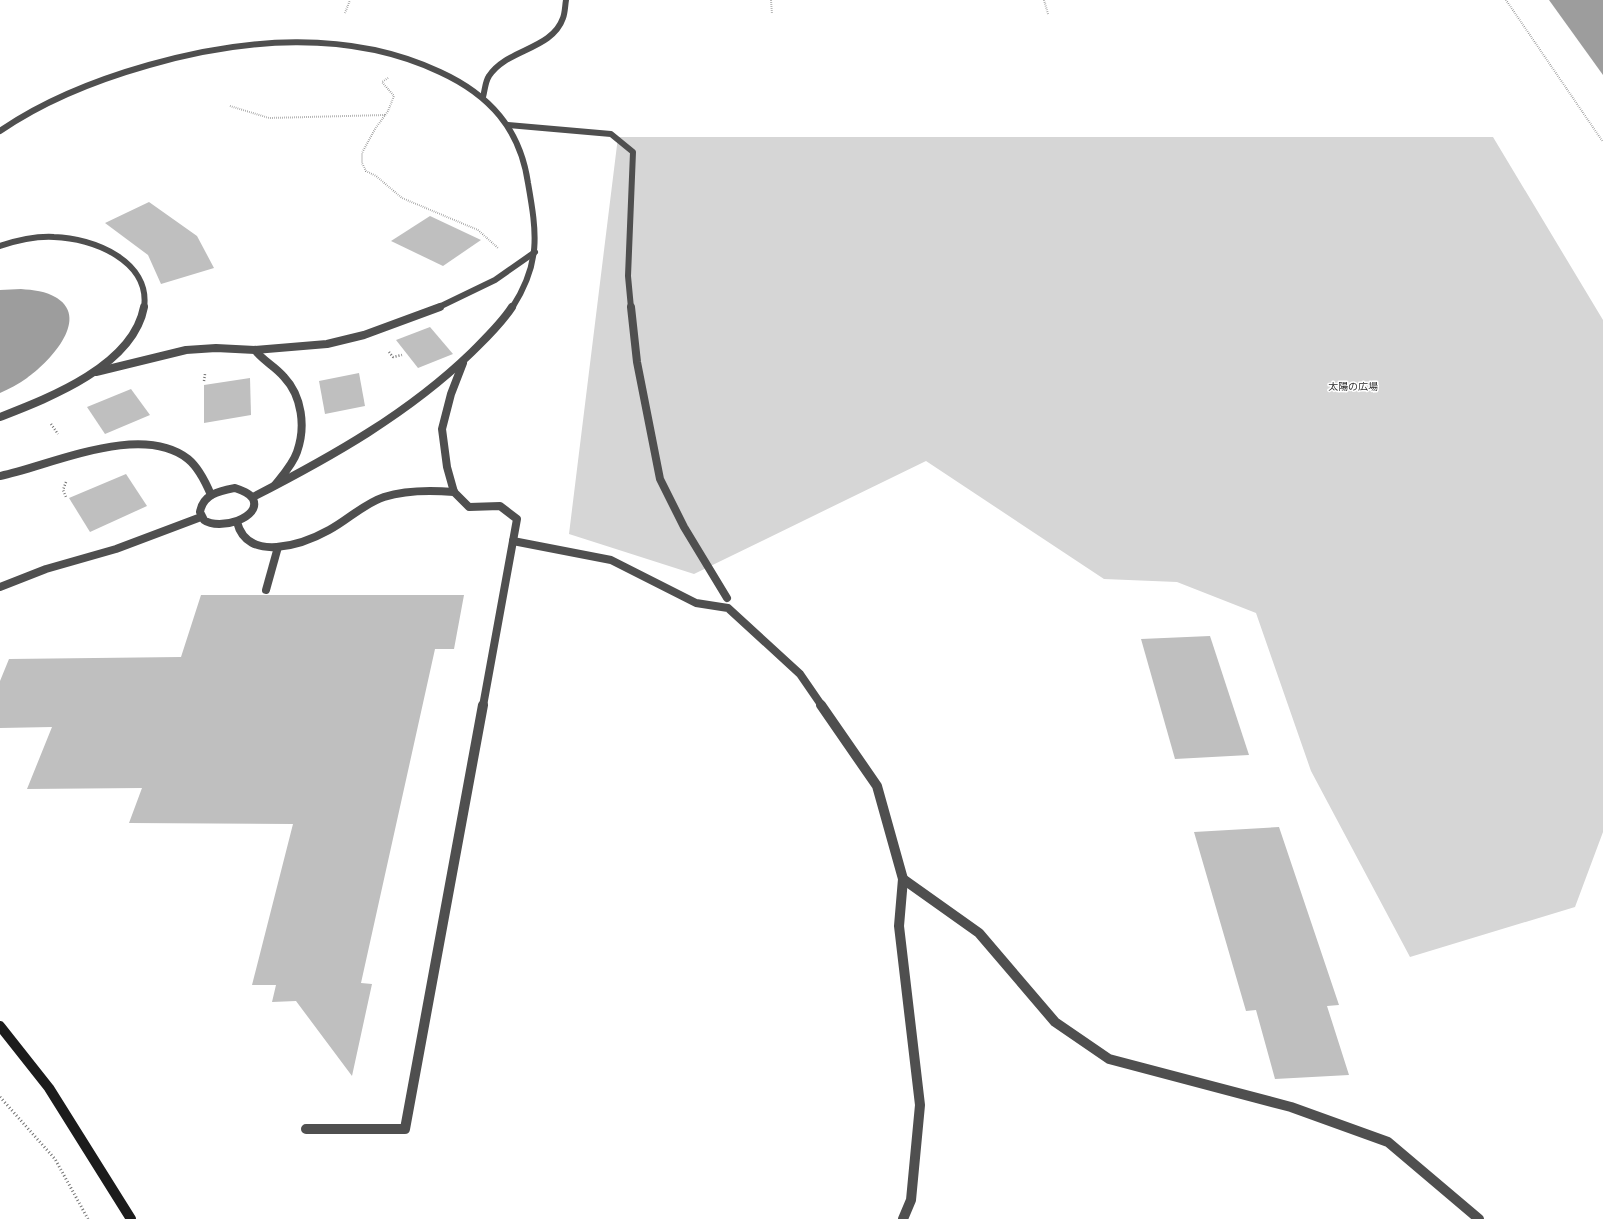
<svg xmlns="http://www.w3.org/2000/svg" width="1603" height="1219" viewBox="0 0 1603 1219" font-family="'PT Sans','Noto Sans JP',sans-serif">
	<style>
		.green { fill: #d6d6d6 }
		.water { fill: #9d9d9d }
		.building { fill: #bfbfbf }
		.lines { fill: none; stroke-linecap: round; stroke-linejoin: round }
		.path-far2 { stroke: #717171; stroke-width: 2; stroke-dasharray: 0.5 1.5; stroke-linecap: butt }
		.path-far1 { stroke: #717171; stroke-width: 2.5; stroke-dasharray: 1 2; stroke-linecap: butt }
		.path { stroke: #717171; stroke-width: 3; stroke-dasharray: 1 2.5; stroke-linecap: butt }
		.lane-far2 { stroke: #4f4f4f; stroke-width: 6 }
		.lane-far1 { stroke: #4f4f4f; stroke-width: 8 }
		.lane { stroke: #4f4f4f; stroke-width: 10 }
		.secondary { stroke: #1c1c1c; stroke-width: 10 }
		.labels { text-anchor: middle; dominant-baseline: central; stroke-width: 3; stroke-linejoin: round; paint-order: stroke }
		.park-label { font-size: 10px; fill: #2d2d2d; stroke: #fff }
	</style>
	<rect width="100%" height="100%" fill="#fff"/>
	<polygon class="green" points="618,137 1493,137 1603,320 1603,832 1575,907 1410,957 1311,771 1256,613 1177,582 1104,579 926,461 694,574 569,534"/>
	<g class="water">
		<polygon points="1549,0 1603,0 1603,75"/>
		<path d="M 21,289 C 33,290 46,291 57,298 C 91,320 47,364 27,378 C 19,384 9,389 0,393 L 0,290 Z"/>
	</g>
	<g class="building">
		<polygon points="149,202 197,236 214,268 161,284 148,255 105,223"/>
		<polygon points="430,216 481,240 443,266 391,241"/>
		<polygon points="430,327 453,354 418,368 396,340"/>
		<polygon points="359,373 365,406 325,414 319,381"/>
		<polygon points="250,378 251,415 204,423 204,385"/>
		<polygon points="131,389 150,415 105,434 87,407"/>
		<polygon points="126,474 147,506 90,532 69,498"/>
		<polygon points="201,595 464,595 454,649 435,649 361,983 372,984 352,1076 296,1001 272,1002 276,985 252,985 293,824 129,823 142,788 27,789 52,727 0,728 0,681 9,659 181,657"/>
		<polygon points="1210,636 1249,755 1175,759 1141,639"/>
		<polygon points="1279,827 1339,1005 1327,1006 1349,1075 1275,1079 1256,1010 1246,1011 1194,832"/>
	</g>
	<g class="lines">
		<g class="path-far2">
			<polyline points="771,0 772,14"/>
			<polyline points="1044,0 1048,14"/>
			<polyline points="1506,0 1603,142"/>
			<polyline points="345,13 350,0"/>
			<polyline points="388,78 382,82 394,96 388,111 375,129 362,153 362,163 366,171 376,176 402,198 478,230 498,248"/>
			<polyline points="230,106 269,118 385,115"/>
		</g>
		<g class="path-far1">
			<polyline points="389,352 393,357 402,355"/>
			<polyline points="204,381 205,374"/>
			<polyline points="51,424 58,434"/>
			<polyline points="66,482 63,490 66,497"/>
		</g>
		<polyline class="path" points="0,1097 55,1159 88,1219"/>
		<g class="lane-far2">
			<path d="M 483,97 C 485,90 485,82 489,76 C 506,49 552,50 563,18 C 565,13 565,6 566,0"/>
			<polyline points="508,125 611,134 633,152 628,276 631,308"/>
			<path d="M 0,131 C 45,100 96,80 149,65 C 243,38 349,29 440,72 C 490,95 520,129 528,183 C 537,234 541,263 512,308"/>
			<path d="M 0,246 C 18,240 36,236 54,237 C 93,238 151,261 144,308"/>
			<polyline points="437,308 495,280 535,252"/>
		</g>
		<g class="lane-far1">
			<polyline points="631,307 637,362 660,479 684,527 727,598"/>
			<path d="M 255,350 C 263,361 275,366 284,377 C 302,396 306,427 297,452 C 293,464 283,475 275,485"/>
			<polyline points="463,363 451,394 442,429 447,467 454,492 469,507 500,506 517,519 483,706"/>
			<polyline points="96,372 186,350 216,348 255,350 327,344 364,335 440,307"/>
			<path d="M 0,417 C 49,398 133,366 144,307"/>
			<path d="M 0,476 C 52,465 141,422 188,459 C 199,468 206,483 211,495"/>
			<path d="M 235,488 C 241,490 250,493 253,499 C 262,518 219,531 204,520 L 200,512 C 203,494 220,491 235,488 Z"/>
			<path d="M 253,497 C 331,457 408,414 472,352 C 486,338 501,324 512,307"/>
			<path d="M 237,522 C 247,563 302,545 329,530 C 348,520 363,504 384,497 C 406,490 431,490 454,492"/>
			<polyline points="513,541 611,560 696,603 728,608 800,674 822,706"/>
			<polyline points="0,587 46,569 116,549 201,517"/>
			<polyline points="266,590 278,547"/>
		</g>
		<g class="lane">
			<polyline points="821,705 877,786 903,879 899,926 920,1105 911,1200 903,1219"/>
			<polyline points="903,879 979,933 1055,1022 1109,1059 1291,1107 1388,1142 1479,1219"/>
			<polyline points="306,1129 405,1129 483,705"/>
		</g>
		<polyline class="secondary" points="0,1026 49,1088 131,1219"/>
	</g>
	<g class="labels">
		<g class="park-label">
			<text x="1353" y="386">太陽の広場</text>
		</g>
	</g>
</svg>
